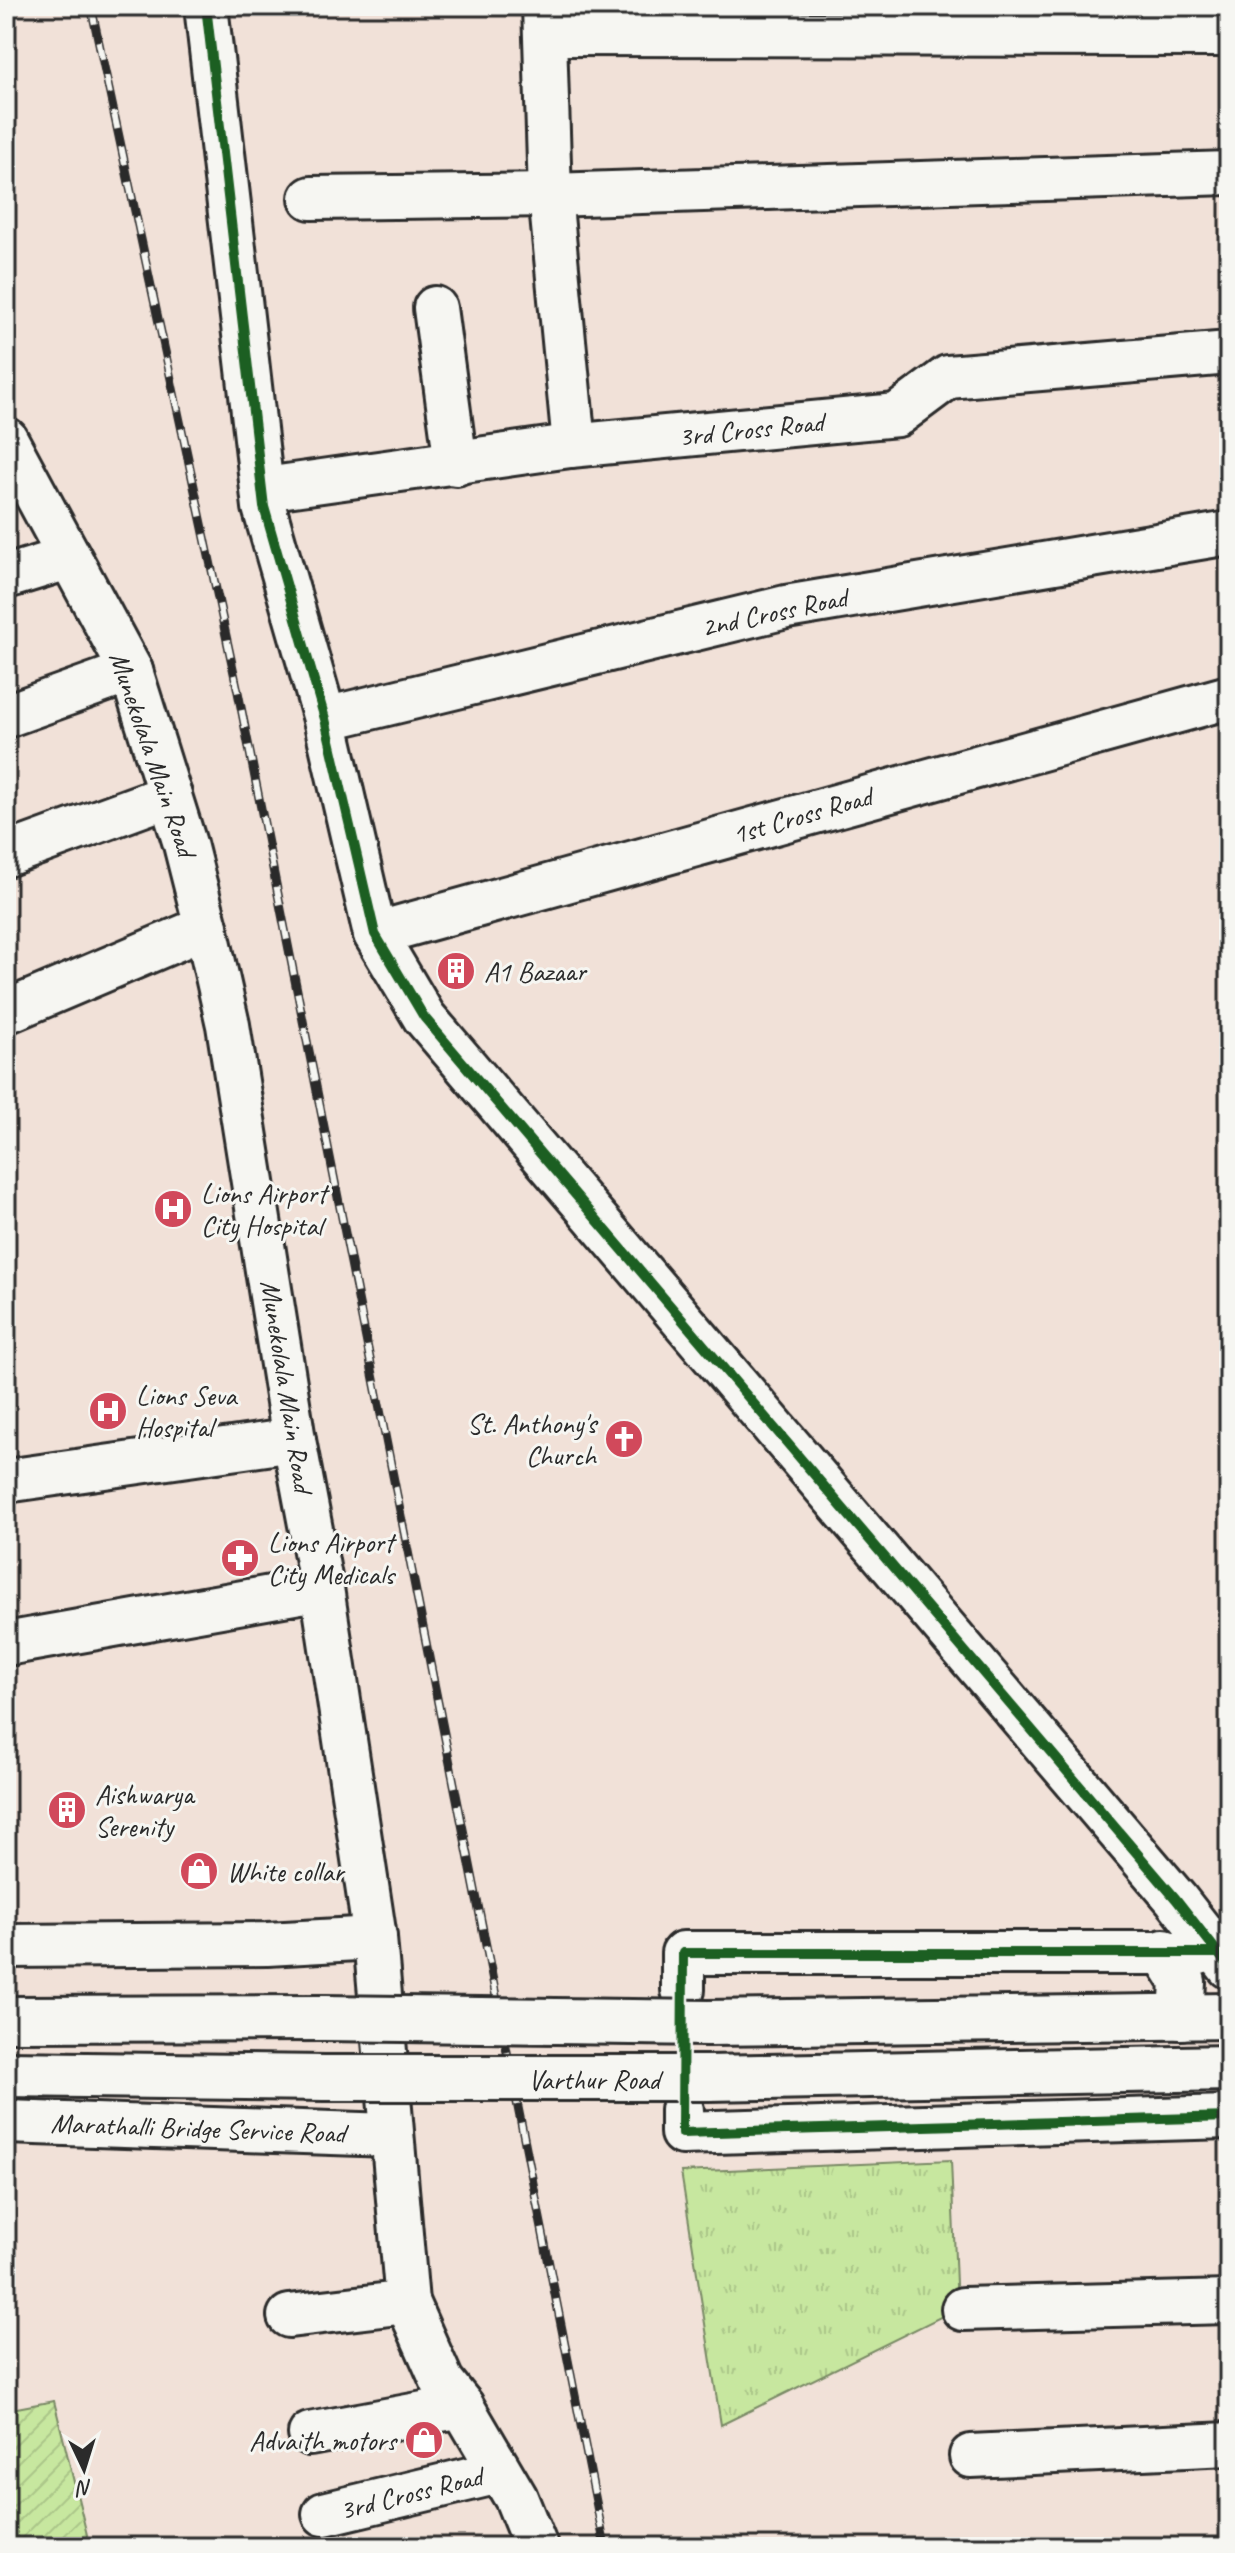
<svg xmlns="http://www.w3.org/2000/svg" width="1235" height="2553" viewBox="0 0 1235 2553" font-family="Caveat,sans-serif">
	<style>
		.grass { fill: url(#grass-tufts); stroke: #798965; stroke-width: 2 }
		.garden { fill: url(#garden-furrows); stroke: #798965; stroke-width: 2 }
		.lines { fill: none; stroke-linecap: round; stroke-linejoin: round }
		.minor-tunnel { stroke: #c9bdb5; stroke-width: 42; stroke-dasharray: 42 21; stroke-linecap: butt }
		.minor-casing { stroke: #2b2b2b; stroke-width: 48 }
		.major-casing { stroke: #2b2b2b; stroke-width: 50 }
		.minor { stroke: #f6f6f2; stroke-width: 42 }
		.major { stroke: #f6f6f2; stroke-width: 44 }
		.rail-casing { stroke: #2b2b2b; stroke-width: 9 }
		.rail { stroke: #f6f6f2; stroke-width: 6; stroke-dasharray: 18; stroke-linecap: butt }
		.major-bridge-casing { stroke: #2b2b2b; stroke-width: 50; stroke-linecap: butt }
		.major-bridge { stroke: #f6f6f2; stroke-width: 44 }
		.cycleway-casing { stroke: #f6f6f2; stroke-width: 15 }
		.cycleway { stroke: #1b5e20; stroke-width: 10 }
		.labels { text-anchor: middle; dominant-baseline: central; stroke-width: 6; stroke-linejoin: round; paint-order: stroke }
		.street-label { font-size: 28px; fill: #2b2b2b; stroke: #f6f6f2 }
		.poi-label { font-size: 28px; fill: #2b2b2b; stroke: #f6f6f2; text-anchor: start }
	</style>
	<defs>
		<pattern id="grass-tufts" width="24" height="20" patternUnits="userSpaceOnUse" patternTransform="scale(2)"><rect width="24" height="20" fill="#c7e79f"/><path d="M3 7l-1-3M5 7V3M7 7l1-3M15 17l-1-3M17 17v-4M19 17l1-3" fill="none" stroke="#abc689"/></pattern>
		<pattern id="garden-furrows" width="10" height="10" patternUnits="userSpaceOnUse" patternTransform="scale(2)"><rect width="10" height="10" fill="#c7e79f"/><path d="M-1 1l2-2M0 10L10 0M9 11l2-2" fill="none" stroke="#abc689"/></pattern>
	</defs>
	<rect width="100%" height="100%" fill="#f1e1d8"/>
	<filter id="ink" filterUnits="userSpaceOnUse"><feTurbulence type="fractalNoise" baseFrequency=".0125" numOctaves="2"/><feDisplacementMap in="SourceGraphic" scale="16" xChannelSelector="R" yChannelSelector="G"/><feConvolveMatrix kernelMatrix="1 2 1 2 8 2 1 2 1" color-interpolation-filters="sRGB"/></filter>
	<g filter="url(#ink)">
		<polygon class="grass" points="951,2160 957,2309 721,2425 681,2172"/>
		<polygon class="garden" points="54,2401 90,2547 6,2547 6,2410"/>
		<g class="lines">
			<polyline class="minor-tunnel" points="682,2110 683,1990"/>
			<defs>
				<g id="minor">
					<polyline points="206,6 264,507 325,719 375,934 424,1017 1176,1899 1229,1967"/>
					<polyline points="544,6 550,195 573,434 570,446"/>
					<polyline points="545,34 1229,35"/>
					<polyline points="311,198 550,195 1229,173"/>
					<polyline points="435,308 456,464"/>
					<polyline points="6,439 131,671 185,844 206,927 228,1025 294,1440 322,1588 375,1938 407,2302 442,2381 462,2406 516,2498 536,2547"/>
					<polyline points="265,495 272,488 570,446 897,415 948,377 1229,353"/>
					<polyline points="6,577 68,558"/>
					<polyline points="6,716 131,671"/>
					<polyline points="325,719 786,607 1229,533"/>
					<polyline points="6,855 170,795"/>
					<polyline points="375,934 1229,697"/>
					<polyline points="6,1012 206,927"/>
					<polyline points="6,1481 294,1440"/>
					<polyline points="6,1644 322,1588"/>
					<polyline points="6,1946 267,1944 375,1938"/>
					<polyline points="683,1990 683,1953 1199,1953"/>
					<polyline points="682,2110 682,2133 1229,2117"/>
					<polyline points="6,2122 390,2135"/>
					<polyline points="963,2309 1229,2302"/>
					<polyline points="289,2316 407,2302"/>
					<polyline points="310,2434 462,2406"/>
					<polyline points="971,2456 1229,2444"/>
					<polyline points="324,2514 499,2472"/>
				</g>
				<g id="major">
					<polyline points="1164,1952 1183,1982 1181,2017"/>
					<polyline points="6,2019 324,2018"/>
					<polyline points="708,2023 1229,2016"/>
					<polyline points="6,2074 325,2078"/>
					<polyline points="708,2078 1229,2068"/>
				</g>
			</defs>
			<use href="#minor" class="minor-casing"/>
			<use href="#major" class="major-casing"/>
			<use href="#minor" class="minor"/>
			<use href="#major" class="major"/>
			<defs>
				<polyline id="rail" points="91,6 237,687 605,2547"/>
			</defs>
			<use href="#rail" class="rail-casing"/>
			<use href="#rail" class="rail"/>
			<defs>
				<g id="major-bridge">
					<polyline points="324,2018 708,2023"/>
					<polyline points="325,2078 708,2078"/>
				</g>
			</defs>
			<use href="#major-bridge" class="major-bridge-casing"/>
			<use href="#major-bridge" class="major-bridge"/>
			<defs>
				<g id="cycleway">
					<polyline points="206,6 264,507 325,719 375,934 424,1017 1176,1899 1229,1967"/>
					<polyline points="1220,1953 683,1953 682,2133 1229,2117"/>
				</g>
			</defs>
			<use href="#cycleway" class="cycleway-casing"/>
			<use href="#cycleway" class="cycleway"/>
		</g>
	</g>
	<defs>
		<symbol id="building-disc" viewBox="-11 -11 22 22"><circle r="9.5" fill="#d1495b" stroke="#f6f6f2"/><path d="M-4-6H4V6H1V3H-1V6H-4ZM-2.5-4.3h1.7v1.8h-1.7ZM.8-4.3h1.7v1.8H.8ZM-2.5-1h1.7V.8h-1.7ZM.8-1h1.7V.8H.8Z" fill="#fff"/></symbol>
		<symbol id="hospital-disc" viewBox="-11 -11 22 22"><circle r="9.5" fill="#d1495b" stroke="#f6f6f2"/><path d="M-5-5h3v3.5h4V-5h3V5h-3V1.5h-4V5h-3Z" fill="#fff"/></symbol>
		<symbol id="church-disc" viewBox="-11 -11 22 22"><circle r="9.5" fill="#d1495b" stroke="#f6f6f2"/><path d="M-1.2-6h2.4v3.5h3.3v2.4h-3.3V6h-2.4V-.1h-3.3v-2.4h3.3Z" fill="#fff"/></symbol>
		<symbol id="pharmacy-disc" viewBox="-11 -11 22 22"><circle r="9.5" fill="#d1495b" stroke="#f6f6f2"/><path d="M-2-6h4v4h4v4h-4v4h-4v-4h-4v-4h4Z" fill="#fff"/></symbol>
		<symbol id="shop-disc" viewBox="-11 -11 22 22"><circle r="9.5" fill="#d1495b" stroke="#f6f6f2"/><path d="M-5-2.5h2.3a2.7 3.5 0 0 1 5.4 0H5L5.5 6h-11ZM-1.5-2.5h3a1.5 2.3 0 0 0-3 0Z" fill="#fff"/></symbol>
	</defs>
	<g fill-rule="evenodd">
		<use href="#building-disc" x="434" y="949" width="44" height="44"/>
		<use href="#hospital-disc" x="151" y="1187" width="44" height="44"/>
		<use href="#hospital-disc" x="86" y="1389" width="44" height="44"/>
		<use href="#church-disc" x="602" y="1417" width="44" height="44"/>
		<use href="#pharmacy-disc" x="218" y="1536" width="44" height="44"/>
		<use href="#building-disc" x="45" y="1788" width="44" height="44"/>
		<use href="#shop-disc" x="177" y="1849" width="44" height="44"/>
		<use href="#shop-disc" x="402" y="2418" width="44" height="44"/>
	</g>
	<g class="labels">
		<g class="street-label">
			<text transform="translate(751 429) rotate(-6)">3rd Cross Road</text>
			<text transform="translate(774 612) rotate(-12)">2nd Cross Road</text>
			<text transform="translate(153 754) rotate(71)">Munekolala Main Road</text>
			<text transform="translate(802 815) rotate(-16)">1st Cross Road</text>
			<text transform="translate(287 1386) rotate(81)">Munekolala Main Road</text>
			<text x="594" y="2079">Varthur Road</text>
			<text transform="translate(198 2128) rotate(2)">Marathalli Bridge Service Road</text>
			<text transform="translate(411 2493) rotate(-14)">3rd Cross Road</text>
		</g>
		<g class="poi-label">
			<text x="484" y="971">A1 Bazaar</text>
			<text x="201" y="1193">Lions Airport<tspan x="201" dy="32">City Hospital</tspan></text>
			<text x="136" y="1395">Lions Seva<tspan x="136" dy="32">Hospital</tspan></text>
			<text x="596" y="1423" text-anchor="end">St. Anthony's<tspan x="596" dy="32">Church</tspan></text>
			<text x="268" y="1542">Lions Airport<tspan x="268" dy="32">City Medicals</tspan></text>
			<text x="95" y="1794">Aishwarya<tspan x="95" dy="32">Serenity</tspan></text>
			<text x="227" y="1871">White collar</text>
			<text x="396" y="2440" text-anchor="end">Advaith motors</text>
		</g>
	</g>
	<rect width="1235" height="2553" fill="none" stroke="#f6f6f2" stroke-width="32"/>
	<rect x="16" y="16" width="1203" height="2521" fill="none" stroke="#2b2b2b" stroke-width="3" filter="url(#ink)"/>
	<g transform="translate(84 2469) rotate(176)" stroke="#f6f6f2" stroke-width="6" paint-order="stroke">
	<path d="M0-6L14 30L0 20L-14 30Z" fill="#2b2b2b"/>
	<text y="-12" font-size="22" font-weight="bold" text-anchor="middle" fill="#2b2b2b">N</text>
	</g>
</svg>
